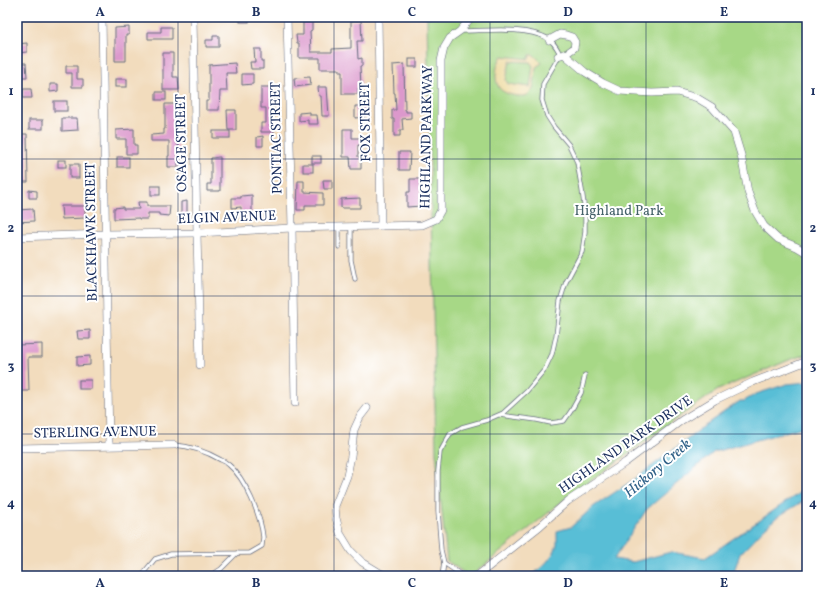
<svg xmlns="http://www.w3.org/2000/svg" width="824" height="593" viewBox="0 0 824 593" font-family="Vollkorn,serif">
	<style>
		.green { fill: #a7d886; stroke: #618472 }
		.sand { fill: #eeda9e; stroke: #84847e; fill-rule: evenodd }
		.water { fill: #58bed6; stroke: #3a769a }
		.building { fill: #dc98cc }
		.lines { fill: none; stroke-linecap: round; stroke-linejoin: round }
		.service-casing { stroke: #666c7f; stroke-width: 5 }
		.minor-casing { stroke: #666c7f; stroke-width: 8 }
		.service { stroke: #fff; stroke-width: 3.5 }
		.minor { stroke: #fff; stroke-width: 7 }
		.grid { fill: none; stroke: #1b2f5e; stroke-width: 1; stroke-opacity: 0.55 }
		.labels { text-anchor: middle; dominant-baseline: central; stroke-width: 4; stroke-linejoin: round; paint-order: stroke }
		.street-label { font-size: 14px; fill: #1b2f5e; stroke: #fff }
		.park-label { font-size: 14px; fill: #45626a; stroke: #fff }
		.water-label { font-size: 15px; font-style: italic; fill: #306188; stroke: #fff }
		.neatline { fill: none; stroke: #1b2f5e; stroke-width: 1.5 }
		.grid-label { font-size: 13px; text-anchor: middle; font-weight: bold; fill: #1b2f5e }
	</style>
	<rect width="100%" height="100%" fill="#fff"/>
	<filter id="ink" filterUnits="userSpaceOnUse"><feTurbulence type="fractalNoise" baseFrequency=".025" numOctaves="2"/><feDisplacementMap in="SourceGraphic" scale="8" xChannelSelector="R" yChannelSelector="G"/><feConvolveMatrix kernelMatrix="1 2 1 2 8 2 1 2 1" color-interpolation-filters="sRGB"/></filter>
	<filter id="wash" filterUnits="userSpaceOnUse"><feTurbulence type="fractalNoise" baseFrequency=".012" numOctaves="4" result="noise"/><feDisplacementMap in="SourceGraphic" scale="16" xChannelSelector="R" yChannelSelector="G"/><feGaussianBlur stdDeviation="0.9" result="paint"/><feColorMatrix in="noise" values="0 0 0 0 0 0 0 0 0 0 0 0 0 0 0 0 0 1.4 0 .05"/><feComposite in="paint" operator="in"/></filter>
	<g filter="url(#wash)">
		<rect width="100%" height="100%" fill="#f2dcbd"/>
		<polygon class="green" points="427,17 807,17 807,354 789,360 718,390 677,418 565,499 471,576 469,576 447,561 436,453"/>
		<path class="sand" d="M 530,55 L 534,55 L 542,63 L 536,67 C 535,74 535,87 531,92 C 526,100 506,95 500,89 C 493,81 496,64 502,56 L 529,59 ZM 510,61 L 530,62 L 533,66 L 530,87 L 508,84 L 506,80 Z"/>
		<path class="water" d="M 807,382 L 807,426 L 714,452 L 647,509 L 614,559 L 633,562 L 671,552 L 705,558 L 802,491 L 807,489 L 807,501 L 802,502 L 777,517 L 763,530 L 740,554 L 734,571 L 703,576 L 530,576 C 540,570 555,556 557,544 C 557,540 557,535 557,531 L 571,527 L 593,507 L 636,478 L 689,438 L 708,423 L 740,401 L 744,401 L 756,394 L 787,384 Z"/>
		<g id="blocks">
			<g class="building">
				<rect x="240" y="17" width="9" height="5"/>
				<polygon points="303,17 310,17 310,22 312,22 312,30 310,31 311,52 332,52 332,49 351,48 351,21 361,20 362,41 357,41 358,59 362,58 362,66 360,66 361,88 358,88 358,94 342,94 342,72 339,72 339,69 320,69 320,58 299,58 299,43 297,43 296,35 303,35"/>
				<polygon points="129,27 129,35 126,35 126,61 115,61 115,28"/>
				<polygon points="161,27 172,27 172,39 148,39 148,32 161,32"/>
				<polygon points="213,36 219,36 219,47 206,47 206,40 213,40"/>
				<polygon points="27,43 27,52 17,53 17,44"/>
				<polygon points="254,49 261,49 261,61 263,61 263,69 251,69 250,62 255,62"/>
				<polygon points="163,53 173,53 173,77 178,77 179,90 163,90"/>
				<rect x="409" y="59" width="8" height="8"/>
				<polygon points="17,63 26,63 27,77 17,77"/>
				<polygon points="235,63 236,73 226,73 227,91 220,91 219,110 206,110 206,101 209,101 209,65"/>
				<polygon points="404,64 405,110 406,110 406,112 411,112 411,118 402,119 403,130 400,130 400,136 394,136 394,119 392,119 392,110 396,110 395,93 394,93 393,65"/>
				<polygon points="66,66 77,66 77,79 83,79 83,87 72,87 72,73 66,73"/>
				<polygon points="242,74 253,74 253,84 242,85"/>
				<polygon points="310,77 311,85 295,87 294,78"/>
				<rect x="115" y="79" width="12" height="8"/>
				<polygon points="50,84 58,84 58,91 50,92"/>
				<polygon points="261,87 272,87 272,99 274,99 274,132 261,132 261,123 266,123 266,108 261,108"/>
				<polygon points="318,87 327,87 329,116 322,116 321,96 319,96"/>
				<polygon points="23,89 31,89 32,98 23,98"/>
				<rect x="156" y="92" width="10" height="8"/>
				<rect x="54" y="101" width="13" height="10"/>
				<polygon points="165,104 178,104 178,126 175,126 176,137 178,137 178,167 168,167 168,156 169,156 169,141 151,141 151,135 164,134 164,129 165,129"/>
				<polygon points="355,106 365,106 365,117 355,118"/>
				<polygon points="227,110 236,110 236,130 228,130"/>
				<polygon points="310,112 310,115 317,115 318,124 308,124 308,120 299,121 299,113"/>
				<polygon points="62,118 77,118 78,130 62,131"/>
				<rect x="29" y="120" width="14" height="9"/>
				<polygon points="134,129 134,145 137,145 137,154 126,154 126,139 116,139 116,130"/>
				<polygon points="343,129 352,129 352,138 369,138 370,145 358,145 358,157 361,157 361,169 351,169 350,157 343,157"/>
				<rect x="213" y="131" width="17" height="7"/>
				<polygon points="17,134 27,134 28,182 17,182"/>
				<polygon points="263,136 263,146 257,146 257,137"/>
				<polygon points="399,152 410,152 409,170 399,170"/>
				<rect x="312" y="156" width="9" height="7"/>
				<rect x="117" y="157" width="12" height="10"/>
				<polygon points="220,157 220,191 207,191 207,184 211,184 211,158"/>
				<rect x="58" y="160" width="8" height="7"/>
				<rect x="70" y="164" width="9" height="14"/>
				<rect x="303" y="164" width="10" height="8"/>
				<polygon points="410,179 420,179 421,206 407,207 407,192 410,192"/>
				<polygon points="323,180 332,180 332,189 324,189"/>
				<polygon points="298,181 304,181 304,192 323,193 323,205 305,205 305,210 297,210"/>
				<rect x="151" y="186" width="9" height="9"/>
				<polygon points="29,190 37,191 37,198 29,198"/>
				<polygon points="252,195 252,213 241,213 241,207 232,208 232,198 241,198 241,196"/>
				<polygon points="360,198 360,208 341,208 341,199"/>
				<polygon points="187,201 187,217 181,218 181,202"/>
				<polygon points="138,202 147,202 147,206 170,206 169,216 159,215 159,213 148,213 148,219 139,219 139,218 114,219 114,208 123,207 123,209 139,209"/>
				<polygon points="61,206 85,206 85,218 62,219"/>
				<polygon points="33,209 34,221 17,222 17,210"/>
				<polygon points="90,330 90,339 78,339 77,331"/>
				<polygon points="42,344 42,357 28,357 29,391 17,391 17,345"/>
				<polygon points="90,356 90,365 77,366 77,357"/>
				<rect x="79" y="380" width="12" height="9"/>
			</g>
		</g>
	</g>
	<g filter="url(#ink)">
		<use href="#blocks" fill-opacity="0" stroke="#666c7f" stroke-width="1"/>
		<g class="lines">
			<defs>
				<g id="service">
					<polyline points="339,227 339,247"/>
					<polyline points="351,227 351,260 355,279"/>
					<polyline points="500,415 537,420 551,423 564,421 571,411 581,393 585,375"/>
					<polyline points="444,563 463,576"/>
					<path d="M 145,576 L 145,571 L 155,559 L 171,554 L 250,553 L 262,546 C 262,543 263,540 263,537 C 261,516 245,478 229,465 C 227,463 224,461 221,460 C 207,452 191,446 174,445"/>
					<polyline points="210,576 221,569 237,553"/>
					<path d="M 442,576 L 444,563 L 441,550 L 438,511 L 438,471 L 440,452 L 450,434 L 462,427 L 487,420 L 503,413 L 527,391 L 545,369 L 552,354 L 556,336 L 560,301 L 566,282 L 582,252 L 585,232 L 585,212 L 582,190 L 577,162 L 569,145 L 554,127 L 547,116 L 542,100 L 543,84 L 557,60 L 559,52 C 556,46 552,41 547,38 C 524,26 486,31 461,31"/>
				</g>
				<g id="minor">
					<polyline points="102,17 109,446"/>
					<polyline points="193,17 197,233 200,365"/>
					<polyline points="287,17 292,228 295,403"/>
					<polyline points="378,17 381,226"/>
					<polyline points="549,40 560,34 566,35 572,37 575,42 574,48 567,53 558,56"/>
					<polyline points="564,54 585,72 603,83 620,91 652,93 677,92 697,98 712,107 734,132 741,155 748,192 755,211 764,226 778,239 797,247 807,253"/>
					<polyline points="17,237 105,234 197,233 292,228 422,225 436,219 441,210 441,61 444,48 450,38 460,31 469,20 470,17"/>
					<polyline points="367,408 360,417 354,430 351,456 347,476 335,506 336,518 340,533 351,551 362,562 385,576"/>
					<polyline points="17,448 174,445"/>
					<polyline points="477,576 540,526 568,501 626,462 682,420 715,400 753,382 807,361"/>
				</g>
			</defs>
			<use href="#service" class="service-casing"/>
			<use href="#minor" class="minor-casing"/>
			<use href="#service" class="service"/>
			<use href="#minor" class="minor"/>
		</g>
	</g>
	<path class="grid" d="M 178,17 L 178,576M 334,17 L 334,576M 490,17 L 490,576M 646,17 L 646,576M 17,159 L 807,159M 17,296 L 807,296M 17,434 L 807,434"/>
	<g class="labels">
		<g class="street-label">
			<text transform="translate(366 122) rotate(-91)">FOX STREET</text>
			<text transform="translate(427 137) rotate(-89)">HIGHLAND PARKWAY</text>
			<text transform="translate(277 138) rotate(-91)">PONTIAC STREET</text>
			<text transform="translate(182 143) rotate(-91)">OSAGE STREET</text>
			<text transform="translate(227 218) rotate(-2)">ELGIN AVENUE</text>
			<text transform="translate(92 232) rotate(-91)">BLACKHAWK STREET</text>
			<text transform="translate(95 433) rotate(-1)">STERLING AVENUE</text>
			<text transform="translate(626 445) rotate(-35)">HIGHLAND PARK DRIVE</text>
		</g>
		<g class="park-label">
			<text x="619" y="211">Highland Park</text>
		</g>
		<g class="water-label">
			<text transform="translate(658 469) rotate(-40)">Hickory Creek</text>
		</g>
	</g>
	<rect width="824" height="593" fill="none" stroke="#fff" stroke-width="44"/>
	<rect x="22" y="22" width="780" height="549" class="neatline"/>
	<g class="grid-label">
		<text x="100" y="16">A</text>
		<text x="256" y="16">B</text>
		<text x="412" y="16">C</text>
		<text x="568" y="16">D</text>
		<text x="724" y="16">E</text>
		<text x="11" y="95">1</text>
		<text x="813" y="95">1</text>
		<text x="11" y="232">2</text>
		<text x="813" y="232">2</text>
		<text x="11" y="370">3</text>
		<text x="813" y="370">3</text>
		<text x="11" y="507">4</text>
		<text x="813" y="507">4</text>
		<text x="100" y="587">A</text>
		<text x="256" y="587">B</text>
		<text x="412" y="587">C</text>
		<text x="568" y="587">D</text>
		<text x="724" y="587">E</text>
	</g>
</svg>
